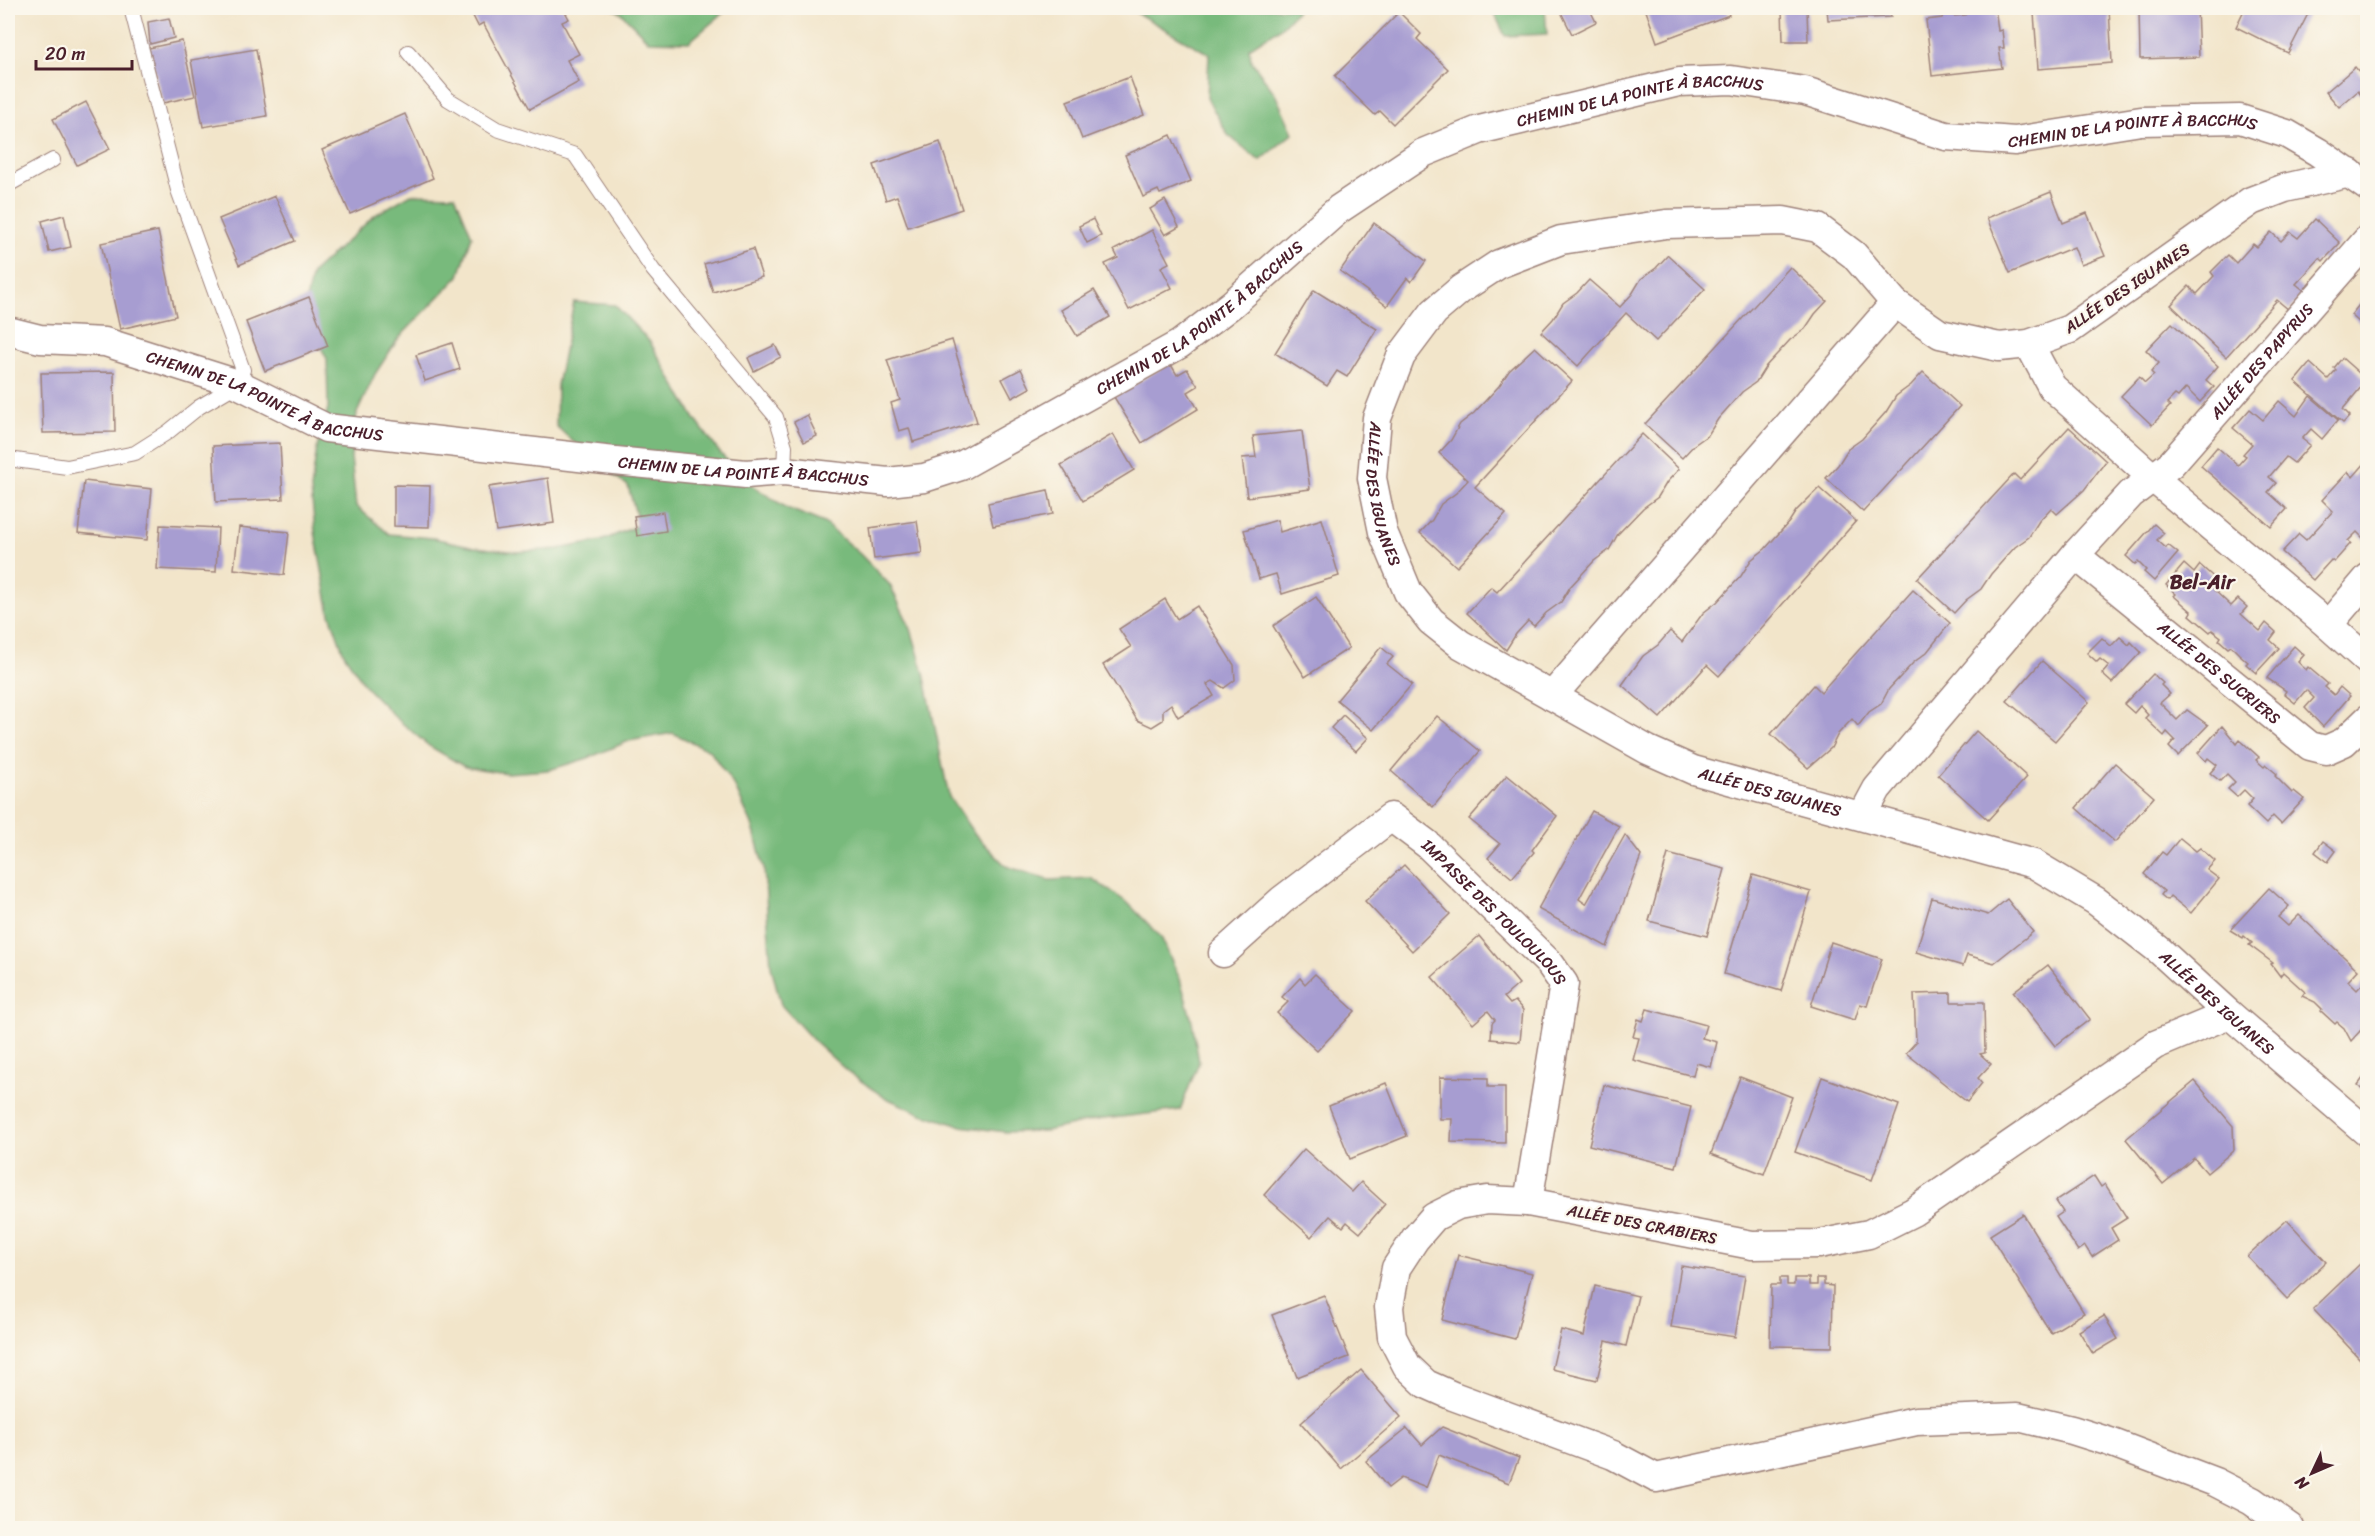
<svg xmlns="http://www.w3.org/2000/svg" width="2375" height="1536" viewBox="0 0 2375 1536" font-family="Sriracha,sans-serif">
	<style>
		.forest { fill: #78ba7c; stroke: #616c54; stroke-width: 1.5 }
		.building { fill: #a79dd1 }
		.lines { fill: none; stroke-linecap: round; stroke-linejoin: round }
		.service-casing { stroke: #9e827a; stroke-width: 16 }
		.minor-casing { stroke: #9e827a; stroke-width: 31 }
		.service { stroke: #fff; stroke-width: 14 }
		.minor { stroke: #fff; stroke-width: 28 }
		.labels { text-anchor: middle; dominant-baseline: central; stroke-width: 4.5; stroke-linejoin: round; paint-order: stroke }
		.street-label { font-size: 16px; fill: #4a1f2b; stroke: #fbf7ec }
		.quarter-label { font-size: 20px; font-weight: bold; fill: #4a1f2b; stroke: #fbf7ec }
	</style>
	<rect width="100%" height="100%" fill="#fbf7ec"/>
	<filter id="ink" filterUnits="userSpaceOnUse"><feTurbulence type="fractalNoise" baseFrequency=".0167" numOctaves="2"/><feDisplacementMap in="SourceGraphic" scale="12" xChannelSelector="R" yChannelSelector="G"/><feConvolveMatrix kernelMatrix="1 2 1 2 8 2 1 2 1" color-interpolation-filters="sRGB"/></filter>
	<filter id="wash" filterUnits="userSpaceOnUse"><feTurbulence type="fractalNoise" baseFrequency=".008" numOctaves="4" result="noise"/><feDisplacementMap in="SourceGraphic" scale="24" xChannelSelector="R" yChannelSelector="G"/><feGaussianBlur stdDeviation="1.35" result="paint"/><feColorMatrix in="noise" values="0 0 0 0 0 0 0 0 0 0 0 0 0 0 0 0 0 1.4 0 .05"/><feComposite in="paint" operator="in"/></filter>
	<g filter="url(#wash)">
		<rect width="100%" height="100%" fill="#f2e5ca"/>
		<g class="forest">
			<polygon points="611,8 729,8 689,42 649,41 620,12"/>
			<polygon points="1128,8 1299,8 1283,26 1249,48 1251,60 1275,94 1293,133 1260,161 1228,135 1207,98 1209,54"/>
			<polygon points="1492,8 1545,8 1547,34 1505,36"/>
			<polygon points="411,194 455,195 472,236 459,276 398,339 375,374 357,413 351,457 356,506 389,534 433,538 475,547 517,552 558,549 601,541 639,525 628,486 592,459 556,426 557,385 574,302 615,305 650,342 695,419 720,453 751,485 787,508 824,523 860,554 890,585 911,629 924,673 949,797 973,832 1006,866 1049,880 1091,878 1128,903 1161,937 1180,979 1192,1021 1199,1062 1180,1110 1095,1120 1046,1131 1005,1132 961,1126 922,1114 884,1097 847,1071 814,1041 781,1005 771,966 764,869 753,827 735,787 710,751 673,733 629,741 588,758 549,770 507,773 465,767 429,746 396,718 366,687 344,654 330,614 315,532 311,489 317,448 328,408 327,359 303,313 312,273 375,215"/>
		</g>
		<g id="blocks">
			<g class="building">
				<polygon points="469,8 563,8 569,19 562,22 579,54 567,60 579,82 530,109 483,23 478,26"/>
				<polygon points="1559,8 1589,8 1596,22 1572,34"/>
				<polygon points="1645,8 1727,8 1729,15 1657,42"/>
				<polygon points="1782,8 1807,8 1808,41 1783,41"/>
				<polygon points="1827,8 1890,8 1891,17 1828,20"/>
				<polygon points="1977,8 1987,8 1996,14 1998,31 2002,30 2004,48 1999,48 2002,68 1932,76 1926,20 1942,18 1944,12 1954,16 1965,15 1969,9 1974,12"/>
				<polygon points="2109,8 2112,63 2038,69 2034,13"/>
				<polygon points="2139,8 2197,8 2199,57 2140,59"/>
				<polygon points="2245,8 2311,8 2288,53 2236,27"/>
				<polygon points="1399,12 1421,34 1417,39 1448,69 1393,124 1380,111 1375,115 1335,76"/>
				<polygon points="169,18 174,38 150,44 148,22"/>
				<polygon points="182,41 195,96 163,103 149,48"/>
				<polygon points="256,49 267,116 203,127 191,60"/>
				<polygon points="2355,67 2367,81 2367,103 2358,91 2339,107 2326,92"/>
				<polygon points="1130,77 1144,115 1082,139 1067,101"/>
				<polygon points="86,102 110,149 77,165 53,119"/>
				<polygon points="405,114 433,178 350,214 322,150"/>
				<polygon points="1171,135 1191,181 1160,194 1158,190 1143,197 1125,155"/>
				<polygon points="940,142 962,209 908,227 897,196 886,200 874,165"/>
				<polygon points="2051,192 2063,223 2087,213 2105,256 2081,265 2074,247 2010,273 1987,218"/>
				<polygon points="275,196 295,241 239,265 219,219"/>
				<polygon points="1165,200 1179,227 1165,235 1150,209"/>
				<polygon points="64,215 71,247 49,252 42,221"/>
				<polygon points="1093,219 1101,236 1087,243 1079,226"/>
				<polygon points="2315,219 2340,243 2323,261 2320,258 2296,284 2306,292 2289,310 2277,300 2226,357 2171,305 2189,286 2197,294 2214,276 2211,272 2228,255 2236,263 2253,244 2257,247 2271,232 2281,241 2290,232 2298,238"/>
				<polygon points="1374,223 1426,261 1411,282 1407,278 1387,306 1340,271"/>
				<polygon points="1152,230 1169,263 1161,267 1172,288 1129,310 1105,264 1118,258 1114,250"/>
				<polygon points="158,231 176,316 120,329 101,243"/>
				<polygon points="753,249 762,277 713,292 704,264"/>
				<polygon points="1668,255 1705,289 1656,341 1626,313 1578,366 1541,332 1553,319 1563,303 1577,293 1589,280 1620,307 1632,294 1641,279 1656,268"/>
				<polygon points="1790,267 1827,301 1815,314 1805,329 1790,340 1766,366 1756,382 1742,392 1718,419 1708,435 1694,445 1682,458 1645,424"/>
				<polygon points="1094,290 1110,317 1077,336 1061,310"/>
				<polygon points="1314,290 1377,329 1347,377 1337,371 1327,386 1275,353"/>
				<polygon points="2367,295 2367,329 2351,315"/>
				<polygon points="309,297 328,346 265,371 246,322"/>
				<polygon points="2172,323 2218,366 2206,380 2214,387 2200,402 2186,388 2178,397 2175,395 2167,403 2170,406 2152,425 2121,396 2139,377 2145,383 2154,375 2151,372 2159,363 2146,350"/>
				<polygon points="952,340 977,422 913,442 909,428 899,431 891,403 900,400 887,360"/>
				<polygon points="452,343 460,369 425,381 416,355"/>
				<polygon points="775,345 781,357 754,371 748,358"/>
				<polygon points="1535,347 1572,381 1475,487 1506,514 1457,567 1420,533 1432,520 1441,504 1456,493 1468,480 1439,453 1451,440 1460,424 1474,413 1499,386 1509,371"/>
				<polygon points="2342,358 2367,380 2343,409 2350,416 2343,423 2295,381 2310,363 2328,379 2336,370 2334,368"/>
				<polygon points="1170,363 1177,375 1187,369 1198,386 1188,392 1198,409 1142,443 1114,397"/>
				<polygon points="1021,369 1030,388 1012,398 1002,379"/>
				<polygon points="114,372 115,432 43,433 41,373"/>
				<polygon points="1923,372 1960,406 1863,512 1826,478 1838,465 1848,449 1862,439 1886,412 1896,396 1911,385"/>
				<polygon points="2310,396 2338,420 2322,439 2311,429 2302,439 2310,445 2294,463 2286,457 2269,477 2276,483 2268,492 2287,509 2271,527 2201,466 2217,447 2238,465 2246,456 2243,454 2252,444 2233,428 2250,409 2263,420 2279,401 2296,416"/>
				<polygon points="807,415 817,436 804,442 794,422"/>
				<polygon points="2069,427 2106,461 2084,490 2057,514 2051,508 2039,521 2029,537 2015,547 1991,574 1981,589 1966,600 1954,613 1917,579 2014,474 2020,480"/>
				<polygon points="1302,431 1310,489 1247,497 1242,458 1256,457 1253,436"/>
				<polygon points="1113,434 1134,470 1083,501 1061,465"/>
				<polygon points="1642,434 1679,469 1667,482 1658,497 1643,508 1618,534 1609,550 1594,561 1570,587 1561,602 1546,613 1534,626 1528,621 1516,634 1506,650 1467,613 1491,587 1497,592"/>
				<polygon points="280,443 283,499 216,502 213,446"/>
				<polygon points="2367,461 2367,542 2357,532 2348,541 2351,543 2334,562 2331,560 2313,580 2282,552 2299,534 2306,540 2333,511 2322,500 2348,472 2353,477"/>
				<polygon points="548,478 554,523 496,531 489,487"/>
				<polygon points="84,481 152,489 147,540 78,533"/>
				<polygon points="394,485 430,486 429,527 394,526"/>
				<polygon points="1819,488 1856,521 1719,676 1707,665 1660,718 1622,685 1643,656 1658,645 1670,631 1682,642 1703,613 1717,602 1741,576 1751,560 1765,549 1789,522 1796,511"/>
				<polygon points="1048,490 1053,514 993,526 988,503"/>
				<polygon points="663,512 666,531 637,536 634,516"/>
				<polygon points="1322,519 1339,576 1282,594 1276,574 1259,579 1244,530 1277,520 1280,532"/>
				<polygon points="917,521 922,553 874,559 870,528"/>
				<polygon points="2154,524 2164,533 2157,540 2166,548 2168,545 2178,553 2154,581 2144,572 2146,570 2138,562 2135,564 2126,556"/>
				<polygon points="160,525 218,528 216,572 157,569"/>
				<polygon points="239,527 289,532 284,575 234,569"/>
				<polygon points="2184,564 2194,573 2200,565 2220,583 2214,590 2231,606 2238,599 2247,607 2241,614 2260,631 2266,623 2276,632 2270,640 2279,648 2256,673 2246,664 2248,662 2239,654 2231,646 2228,648 2219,640 2221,637 2212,630 2210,632 2190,615 2192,612 2174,596 2176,594 2166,585"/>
				<polygon points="1913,590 1950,623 1927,652 1913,663 1889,689 1881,704 1869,712 1858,726 1852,719 1838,734 1831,748 1808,768 1771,734 1814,685 1821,692"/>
				<polygon points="1316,597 1349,648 1305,677 1273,626"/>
				<polygon points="1165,599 1177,619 1197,606 1234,665 1235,680 1224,688 1213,681 1207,684 1214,696 1178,717 1171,704 1163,710 1163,720 1152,727 1137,720 1103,665 1131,647 1119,629"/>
				<polygon points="2120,637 2129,645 2131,642 2141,652 2112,683 2102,674 2109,666 2100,659 2097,662 2087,653 2102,638 2111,646"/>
				<polygon points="2294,646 2304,655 2298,662 2306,670 2308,667 2328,684 2325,687 2334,695 2340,687 2350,696 2323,727 2305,708 2314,698 2306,690 2295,703 2284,694 2286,691 2267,678"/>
				<polygon points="1381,647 1393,657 1387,664 1412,684 1373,730 1337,700"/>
				<polygon points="2042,661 2089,702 2055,741 2007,701"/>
				<polygon points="2153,674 2163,683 2161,685 2170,694 2160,703 2177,720 2187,710 2208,725 2178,756 2169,747 2175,740 2167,732 2164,736 2145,718 2148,715 2140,706 2134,713 2124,704"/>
				<polygon points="1343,715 1368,738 1356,751 1331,728"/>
				<polygon points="1437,716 1480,751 1433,807 1391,771"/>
				<polygon points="2222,726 2237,744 2240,740 2259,757 2256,760 2264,767 2266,765 2277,774 2275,776 2292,793 2294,791 2304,799 2281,824 2273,816 2266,824 2247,806 2253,799 2244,790 2237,797 2228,789 2235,782 2227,774 2220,781 2210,773 2217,765 2208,758 2206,761 2198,753"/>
				<polygon points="1976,731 2027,777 1988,820 1938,775"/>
				<polygon points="2115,763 2154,797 2115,842 2076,808"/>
				<polygon points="1507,775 1557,816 1532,850 1534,852 1512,878 1488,858 1500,844 1469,819"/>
				<polygon points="1592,811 1619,826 1579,899 1586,904 1625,835 1641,856 1607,947 1538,909"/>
				<polygon points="2180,838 2196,851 2200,848 2215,861 2207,870 2219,879 2191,913 2170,896 2167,900 2161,895 2164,891 2144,874 2162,852 2166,855"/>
				<polygon points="2323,841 2336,851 2328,862 2315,852"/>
				<polygon points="1668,854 1725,869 1707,936 1649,921"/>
				<polygon points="1404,865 1450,914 1412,951 1365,901"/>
				<polygon points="1753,875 1811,892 1781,991 1724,974"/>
				<polygon points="2269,888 2289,906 2278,917 2288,926 2299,915 2358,970 2348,981 2357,990 2367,979 2367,1037 2361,1030 2351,1041 2344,1028 2337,1022 2335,1024 2321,1011 2322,1009 2315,1002 2302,996 2305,992 2283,972 2280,976 2271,964 2273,963 2249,945 2252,943 2244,936 2243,938 2230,930"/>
				<polygon points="1932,898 1988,915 2007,899 2033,932 1994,963 1967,955 1963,966 1916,952"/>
				<polygon points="1479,936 1519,984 1504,997 1510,1004 1515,1001 1523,1010 1520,1042 1491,1039 1492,1023 1495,1020 1488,1011 1473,1024 1432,977"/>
				<polygon points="1831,942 1882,959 1867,1006 1860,1004 1855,1020 1811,1006"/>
				<polygon points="2048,965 2090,1019 2055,1046 2013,992"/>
				<polygon points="1315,974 1355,1011 1317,1051 1277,1013 1288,1002 1282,997 1300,978 1305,984"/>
				<polygon points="1951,993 1951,1002 1984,1002 1985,1053 1980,1054 1991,1064 1978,1078 1982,1083 1967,1102 1906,1053 1916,1042 1914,994"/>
				<polygon points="1647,1009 1706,1025 1702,1038 1717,1042 1711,1067 1696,1063 1693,1076 1633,1060 1639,1038 1633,1037 1638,1019 1643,1021"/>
				<polygon points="2367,1073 2367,1093 2358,1085"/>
				<polygon points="1440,1077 1488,1078 1488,1087 1505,1087 1505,1143 1451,1142 1452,1119 1440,1119"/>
				<polygon points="1740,1077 1792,1097 1764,1174 1711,1154"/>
				<polygon points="1822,1077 1899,1105 1872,1180 1795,1152"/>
				<polygon points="2195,1081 2233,1126 2234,1150 2207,1173 2194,1158 2163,1184 2126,1139"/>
				<polygon points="1386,1083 1407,1136 1350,1159 1329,1106"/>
				<polygon points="1604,1085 1691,1107 1676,1167 1589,1145"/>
				<polygon points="1304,1149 1352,1192 1361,1182 1385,1204 1360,1233 1347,1222 1343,1227 1330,1216 1311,1237 1264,1195"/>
				<polygon points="2094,1176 2101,1187 2105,1184 2127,1218 2111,1228 2118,1240 2092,1257 2085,1246 2078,1251 2066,1232 2056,1217 2063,1212 2056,1201"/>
				<polygon points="2023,1214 2084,1313 2051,1333 1990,1235"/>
				<polygon points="2287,1220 2326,1262 2287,1299 2247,1256"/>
				<polygon points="1458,1255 1532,1273 1515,1339 1442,1320"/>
				<polygon points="2361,1263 2367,1270 2367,1355 2362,1361 2313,1309"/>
				<polygon points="1681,1266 1745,1276 1735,1337 1671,1327"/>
				<polygon points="1780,1278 1787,1278 1787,1285 1794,1285 1794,1278 1809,1278 1809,1285 1817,1285 1817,1278 1824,1278 1824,1285 1833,1286 1832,1347 1770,1346 1771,1285 1780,1285"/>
				<polygon points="1595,1286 1638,1296 1626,1346 1606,1341 1597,1380 1552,1369 1561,1330 1584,1336"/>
				<polygon points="1324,1295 1349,1357 1297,1377 1272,1315"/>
				<polygon points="2104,1316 2118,1339 2093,1354 2079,1331"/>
				<polygon points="1361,1370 1401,1417 1341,1469 1301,1423"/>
				<polygon points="1442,1427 1519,1458 1509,1483 1439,1455 1426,1488 1401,1478 1388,1488 1366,1461 1407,1428 1422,1445"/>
			</g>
		</g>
	</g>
	<g filter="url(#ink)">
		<use href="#blocks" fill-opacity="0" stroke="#9e827a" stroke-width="1.5"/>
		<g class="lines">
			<defs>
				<g id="service">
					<polyline points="408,52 448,99 497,129 575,155 653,270 776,417 785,446 784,471"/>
					<polyline points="8,185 53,160"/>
					<polyline points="8,459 67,467 135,453 168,432 199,407 238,384 243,370 178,190 131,8"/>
				</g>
				<g id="minor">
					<path id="s1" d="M 2350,173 L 2285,188 L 2251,201 L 2070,329 L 2029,344 L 1999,347 L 1940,334 L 1895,303 L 1854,255 L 1818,228 L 1783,221 L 1666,224 L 1561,240 L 1499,264 L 1461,289 L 1434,312 L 1401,356 L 1377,418 L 1372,478 L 1383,532 L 1408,592 L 1431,621 L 1460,644 L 1648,750 L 1693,770 L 2034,864 L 2096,901 L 2159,950 L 2229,1014 L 2368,1133"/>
					<path id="s2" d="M 8,331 L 40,339 L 105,342 L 238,384 L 326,428 L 605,460 L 746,474 L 784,471 L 888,482 L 924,478 L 961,466 L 1180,344 L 1232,304 L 1339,209 L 1423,153 L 1479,130 L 1679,82 L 1731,80 L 1805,91 L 1946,136 L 2015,141 L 2141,121 L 2240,119 L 2287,134 L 2318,152 L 2368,187"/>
					<polyline points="2029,344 2052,387 2152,477 2328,625 2368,661"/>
					<path id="s3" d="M 2075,555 L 2310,746 L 2326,750 L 2344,742 L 2368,719"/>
					<polyline points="2328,625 2368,578"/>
					<polyline points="1552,696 1895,303"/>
					<path id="s4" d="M 1863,815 L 1877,789 L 2075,555 L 2131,494 L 2171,464 L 2368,239"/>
					<path id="s5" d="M 1223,953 L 1282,900 L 1391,817 L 1427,844 L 1550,964 L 1564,984 L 1528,1202"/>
					<polyline points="2229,1014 2155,1045 1913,1212 1869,1234 1819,1244 1752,1245 1528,1202 1487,1200 1458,1205 1434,1217 1415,1239 1396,1268 1389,1307 1392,1337 1407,1366 1426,1384 1453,1396 1613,1455 1656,1478 1916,1421 2018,1417 2072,1430 2110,1442 2215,1482 2252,1501 2290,1528"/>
				</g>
			</defs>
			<use href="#service" class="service-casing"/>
			<use href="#minor" class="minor-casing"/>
			<use href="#service" class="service"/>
			<use href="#minor" class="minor"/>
		</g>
	</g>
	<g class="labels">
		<g class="street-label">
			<text stroke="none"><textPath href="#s2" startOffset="1762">CHEMIN DE LA POINTE À BACCHUS</textPath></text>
			<text stroke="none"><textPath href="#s2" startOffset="2266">CHEMIN DE LA POINTE À BACCHUS</textPath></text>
			<text transform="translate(2127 288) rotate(-34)">ALLÉE DES IGUANES</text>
			<text stroke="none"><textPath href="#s2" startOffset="1258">CHEMIN DE LA POINTE À BACCHUS</textPath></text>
			<text stroke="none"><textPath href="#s4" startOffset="606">ALLÉE DES PAPYRUS</textPath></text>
			<text stroke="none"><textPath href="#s2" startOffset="268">CHEMIN DE LA POINTE À BACCHUS</textPath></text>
			<text stroke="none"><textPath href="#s2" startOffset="756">CHEMIN DE LA POINTE À BACCHUS</textPath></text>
			<text stroke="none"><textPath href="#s1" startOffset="1227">ALLÉE DES IGUANES</textPath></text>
			<text stroke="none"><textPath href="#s3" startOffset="186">ALLÉE DES SUCRIERS</textPath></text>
			<text stroke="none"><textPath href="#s1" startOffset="1749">ALLÉE DES IGUANES</textPath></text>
			<text stroke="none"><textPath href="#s5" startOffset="357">IMPASSE DES TOULOULOUS</textPath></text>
			<text stroke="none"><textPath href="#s1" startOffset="2253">ALLÉE DES IGUANES</textPath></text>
			<text transform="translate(1642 1224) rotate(11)">ALLÉE DES CRABIERS</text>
		</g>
		<g class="quarter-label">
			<text x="2202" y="582">Bel-Air</text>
		</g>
	</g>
	<rect width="2375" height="1536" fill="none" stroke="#fbf7ec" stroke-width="30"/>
	<g transform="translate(2312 1473) rotate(226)" stroke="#fbf7ec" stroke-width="4.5" paint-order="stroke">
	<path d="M0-4.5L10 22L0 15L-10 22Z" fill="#4a1f2b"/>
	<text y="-9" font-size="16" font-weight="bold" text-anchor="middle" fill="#4a1f2b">N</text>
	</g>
	<path d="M36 60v9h96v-9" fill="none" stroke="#4a1f2b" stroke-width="3"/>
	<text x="45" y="60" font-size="18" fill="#4a1f2b" stroke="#fbf7ec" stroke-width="4.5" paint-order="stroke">20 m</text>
</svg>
